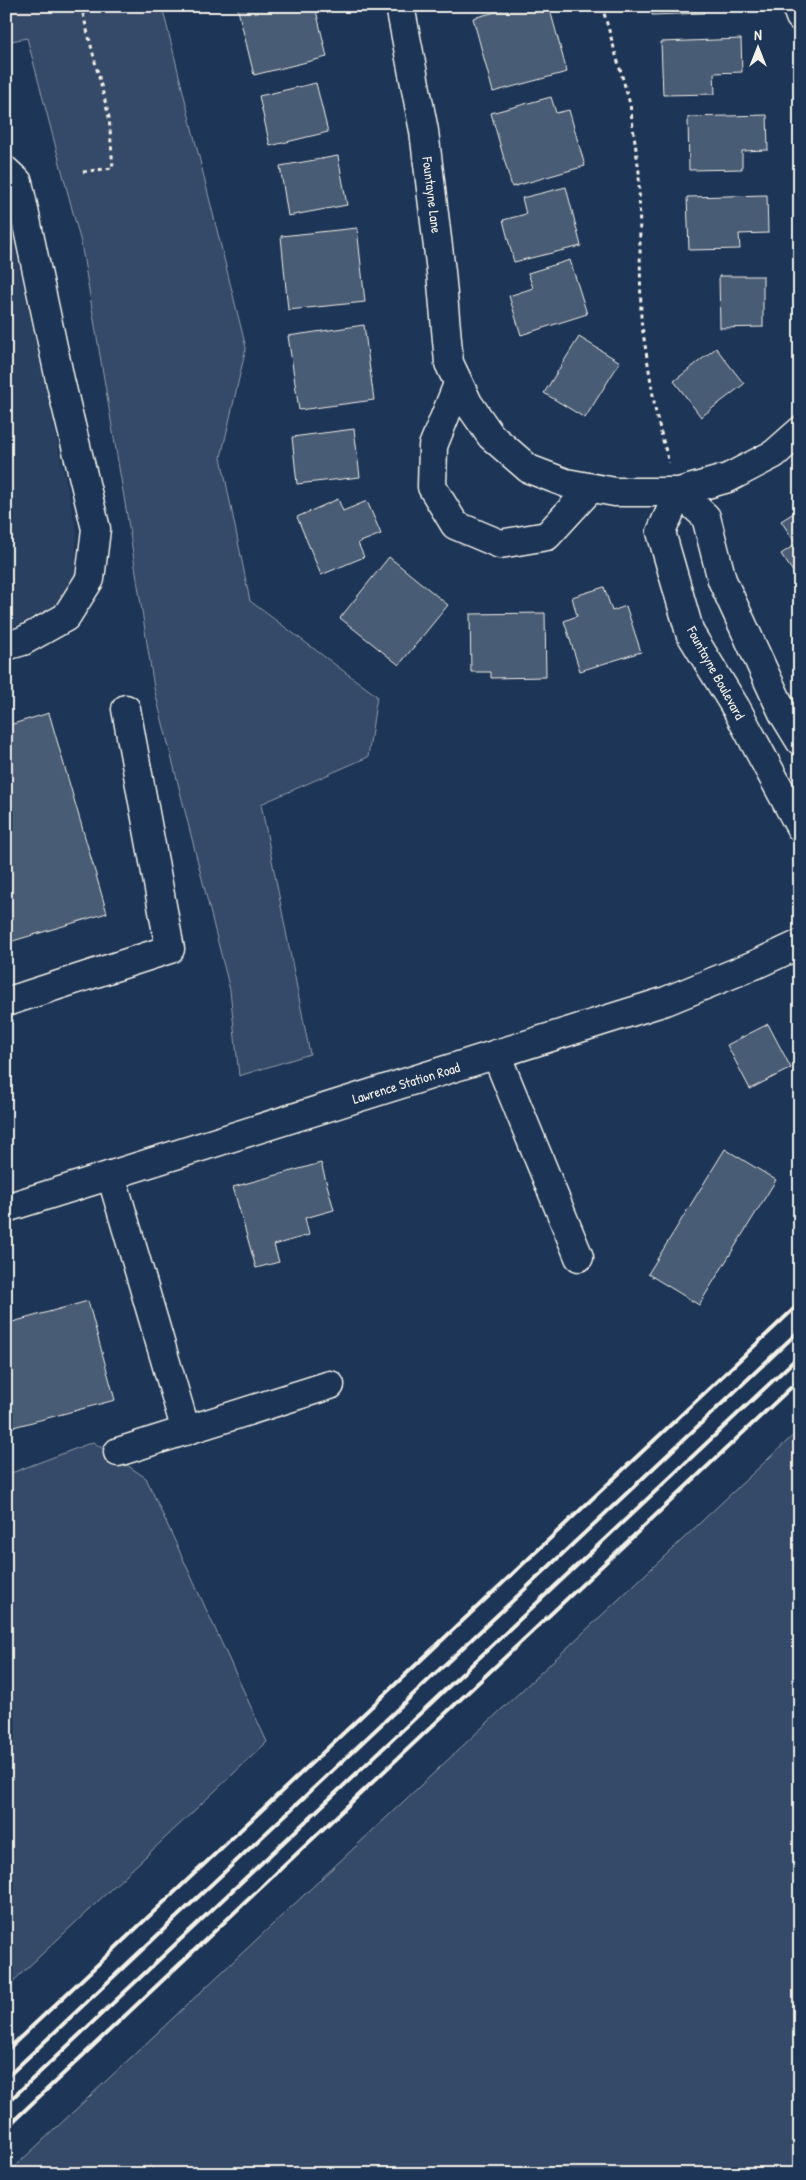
<svg xmlns="http://www.w3.org/2000/svg" width="806" height="2180" font-family="'Patrick Hand',sans-serif">
<rect width="100%" height="100%" fill="#1d3557"/>
<filter id="ink" filterUnits="userSpaceOnUse"><feTurbulence type="fractalNoise" baseFrequency=".02" numOctaves="2"/><feDisplacementMap in="SourceGraphic" scale="10" xChannelSelector="R" yChannelSelector="G"/><feConvolveMatrix kernelMatrix="1 2 1 2 8 2 1 2 1" color-interpolation-filters="sRGB"/></filter>
<g filter="url(#ink)">
<path fill="#2a4060" d="M6,208l71,324 -3,46 -18,29 -50,23z"/>
<path fill="#354a67" stroke="#949ea8" d="M6,6h156l84,342 -25,109 29,144 127,95 -9,61 -107,47 49,250 -71,22 -9,-86 -76,-302 -27,-173 -46,-272 -54,-205 -21,4z
M800,1429v745h-642l-8,-8 -9,8h-134z
M93,1442l53,36 121,264 -261,246v-513z"/>
<path fill="#485b74" stroke="#f4f1e8" d="M237,6h78l12,51 -73,18z
M518,6h31l18,66 -74,20 -20,-74z
M652,6h52v7l-52,2z
M741,39l1,33 -28,1 1,21 -52,1 -2,-53z
M316,83l12,49 -58,14 -11,-50z
M551,97l5,16 13,-3 16,56 -73,21 -21,-74z
M767,115l1,35 -26,1v18l-53,1 -1,-53z
M338,156l9,49 -59,11 -8,-50z
M566,187l15,59 -67,16 -11,-42 23,-6 -4,-16z
M767,195l1,38 -29,1 1,15 -51,1 -2,-53z
M357,228l8,74 -77,8 -7,-74z
M570,260l17,54 -66,21 -12,-39 24,-8 -5,-15z
M719,276h44v51l-43,1z
M364,325l10,75 -75,10 -11,-74z
M579,337l41,25 -35,56 -41,-25z
M716,348l28,36 -43,33 -27,-36z
M354,429l6,48 -63,7 -5,-47z
M338,499l5,12 24,-10 14,33 -23,9 6,14 -43,18 -24,-58z
M800,509v73l-19,-28 15,-10 -15,-23z
M389,557l59,48 -49,60 -59,-47z
M604,587l8,24 14,-5 15,46 -61,19 -16,-50 13,-5 -5,-19z
M545,613l1,64 -55,1v-6h-20l-1,-58z
M49,713l58,200 -101,30v-217z
M768,1024l23,44 -41,21 -23,-44z
M800,1112v10l-5,-4z
M725,1149l51,31 -77,125 -51,-31z
M321,1163l13,47 -29,8 4,17 -35,10 5,17 -23,6 -23,-81z
M88,1301l27,99 -109,29v-117l3,11z"/>
<g fill="none" stroke-linecap="round" stroke-linejoin="round">
<g stroke="#f4f1e8" stroke-width="31">
<path id="minor" d="M400,6l24,125 17,141 8,91 19,40 23,33 38,33 37,14 49,9h64l49,-14 46,-24 26,-23
M796,6l4,11
M6,171l12,11 42,198 36,149 -6,50 -24,38 -43,24 -17,5
M458,384l-25,62 -1,41 23,38 45,19 47,-8 44,-48
M800,741l-17,-28 -61,-133 -16,-63 -27,-25 -18,40 29,101 46,75 64,119
M6,1002l164,-53 -44,-240
M496,1054l83,203
M111,1175l75,256
M118,1452l212,-67"/>
</g>
<g stroke="#f4f1e8" stroke-width="31">
<path id="major" d="M6,1208l660,-207 93,-38 41,-19"/>
</g>
<path stroke="#f4f1e8" stroke-width="3" stroke-dasharray="4 4" stroke-linecap="butt" d="M81,6l28,111 4,51 -31,4
M602,6l28,98 9,68 2,148 15,94 13,49"/>
<use href="#minor" stroke="#1d3557" stroke-width="28"/>
<use href="#major" stroke="#1d3557" stroke-width="28"/>
<path stroke="#f4f1e8" stroke-width="4" d="M6,2051l794,-748
M6,2078l794,-748
M6,2104l794,-749
M6,2128l794,-749"/>
</g>
</g>
<g text-anchor="middle" stroke-width="4" stroke-linejoin="round" paint-order="stroke">
<g font-size="14" fill="#f4f1e8" stroke="#1d3557">
<text transform="translate(432 195) rotate(83)" y="5">Fountayne Lane</text>
<text transform="translate(716 673) rotate(61)" y="5">Fountayne Boulevard</text>
<text transform="translate(406 1083) rotate(-17)" y="5">Lawrence Station Road</text>
</g>
</g>
<rect width="806" height="2180" fill="none" stroke="#1d3557" stroke-width="25"/>
<rect x="12" y="12" width="781" height="2155" fill="none" stroke="#f4f1e8" stroke-width="2" filter="url(#ink)"/>
<g transform="translate(758 48)" stroke="#1d3557" stroke-width="4" paint-order="stroke">
<path d="M0-4L9 19L0 12L-9 19Z" fill="#f4f1e8"/>
<text y="-8" font-size="14" font-weight="bold" text-anchor="middle" fill="#f4f1e8">N</text>
</g>
</svg>
